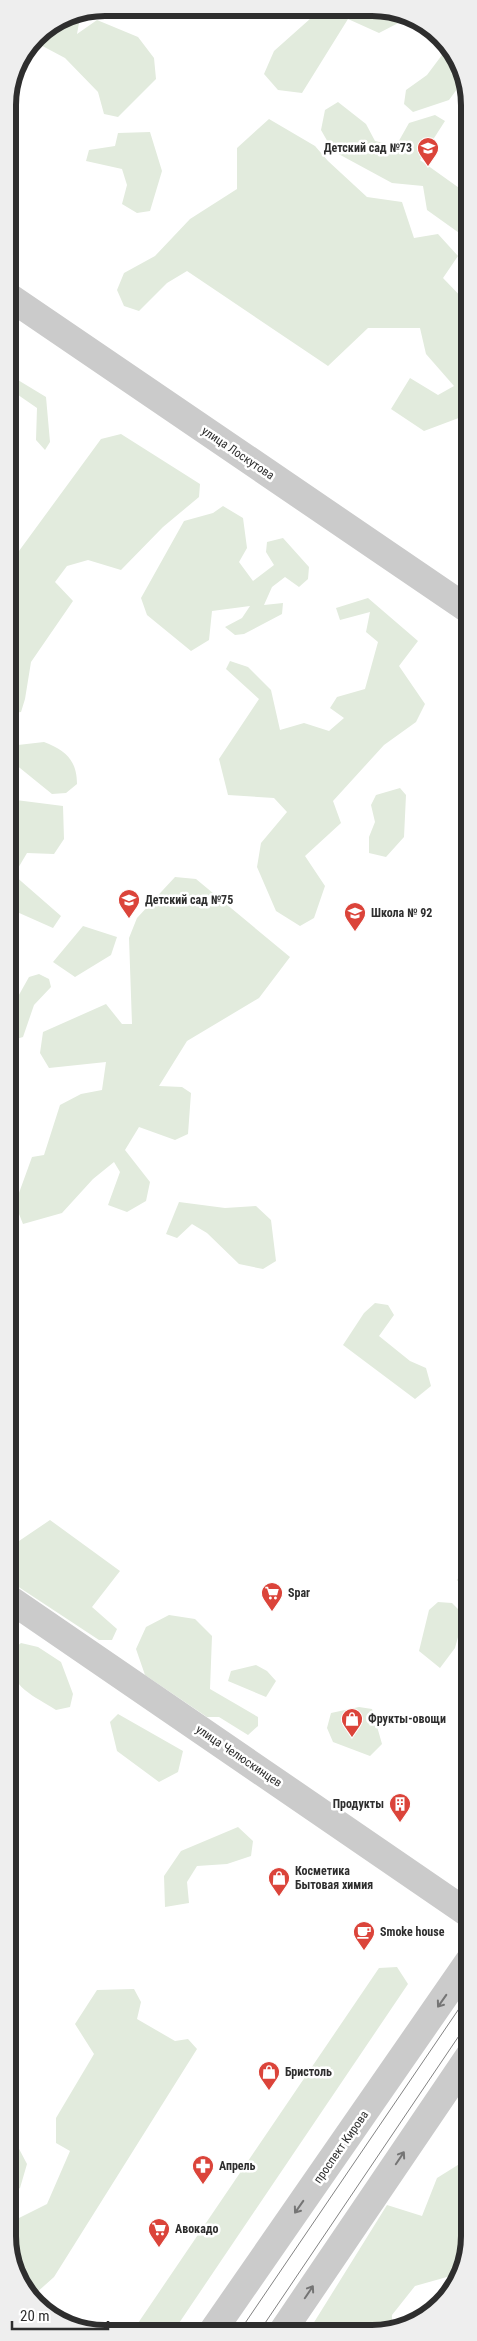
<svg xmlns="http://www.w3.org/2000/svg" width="477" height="2341" font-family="'Roboto Condensed',sans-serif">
<rect width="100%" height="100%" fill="#fff"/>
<path fill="#e2ebdd" d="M320,10l77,1 11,7 -29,15 -31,-14 -46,74 -24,-3 -14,-16 10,-23z
M81,12l-4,22 20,-14 41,17 16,21 2,21 -38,38 -14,-3 -6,-22 -33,-34 -32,-17 3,-5 32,-21z
M448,47l15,34 -14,19 -36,12 -9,-8 2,-14 21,-15z
M338,102l28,22 9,17 21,5 13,-23 26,-8 10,6 -25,39 49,35v45l-42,-30 -4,-24 -31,-3 -59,-32 -12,-21 4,-20z
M269,119l46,27 13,15 39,36 35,5 12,36 24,-4 20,22 -15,22 26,27v129l-5,-18 -40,15 -33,-22 19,-31 28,17 16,-9 -28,-32 -6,-26h-52l-40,38 -141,-95 -20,12 -28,28 -15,-5 -7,-16 7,-17 31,-17 35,-37 47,-30v-41z
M150,132l12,39 -12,40 -13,2 -15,-9 5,-19 -5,-16 -36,-8 3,-11 26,-4 3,-13z
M8,374l38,23 4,45 -5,8 -9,-10 1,-32 -29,-20z
M121,434l79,50 -1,13 -36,30 -42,43 -33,-10 -21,6 -12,16 18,19 -42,61 -6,37 -4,13 -13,2v-148l93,-127z
M223,506l20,12 4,30 -8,14 14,19 21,-16 -8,-13 1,-10 16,-4 26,29 -1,12 -9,8 -14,-10 -13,10 -8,18 19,-2 -1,11 -38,20 -9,1 -10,-8 17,-9 8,-12 -38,5 -3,29 -18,11 -44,-36 -6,-17 43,-77 29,-8z
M368,598l50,43 -19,25 26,38 -9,18 -32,23 -51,56 8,22 -36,33 20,30 -11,32 -14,8 -24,-15 -19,-44 4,-24 26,-31 -13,-14 -46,-3 -9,-36 40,-60 -33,-30 4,-8 18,6 23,23 9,40 24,-7 25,8 15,-13 -14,-10 7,-11 28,-8 13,-47 -12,-10 4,-20 -30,8 -4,-12z
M44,742c21,8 33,18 33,42l-11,9 -14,1 -37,-30 -3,-11 6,-8z
M400,788l6,7 -2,42 -18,20 -17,-4v-16l6,-15 -4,-17 5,-10z
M8,799l55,7 1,33 -10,15 -27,-1 -13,22 47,41 -8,12 -45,-20z
M175,877l21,2 94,78 -31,41 -72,43 -28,45 23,1 9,6 -3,41 -13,6 -36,-13 -14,23 25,32 -4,19 -19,11 -19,-7 12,-33 -6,-10 -21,17 -31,34 -39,11 -8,-20 17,-47 12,-2 16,-50 21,-11 21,-4 4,-28 -57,6 -9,-15 3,-21 63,-28 16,20h10l-3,-86 8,-20z
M83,926l34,11 -6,18 -36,22 -22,-15z
M39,974l10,5 2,8 -17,18 -11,32 -10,3 -2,-31 18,-32z
M8,1119l8,6v47l-8,15z
M179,1202l46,6 31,-2 15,14 5,41 -13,8 -24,-5 -32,-31 -15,-9 -15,14 -11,-4z
M375,1303l13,2 6,10 -15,21 31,25 16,7 5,18 -16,13 -72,-54 21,-32z
M50,1520l70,51 -28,36 25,22 -5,11h-13l-91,-60v-40l11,1z
M469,1561v35l-12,-16z
M438,1602l14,1 12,12 -9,33 -15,20 -21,-17 10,-41z
M169,1615l26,4 17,17 -2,53 48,28v9l-10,9 -29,-18h-12l-62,-42 -9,-26 10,-22z
M21,1643l17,4 23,15 12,32 -3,13 -14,3c-25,-16 -50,-24 -45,-59z
M256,1665l11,6 9,10 -10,16 -38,-16 3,-10z
M359,1707l13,2 10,35 -12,12 -37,-14 -6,-14 4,-15z
M118,1714l65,37 -5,21 -19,10 -42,-31 -7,-29z
M238,1827l15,14 -2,15 -24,8 -30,2 -10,16 2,21 -24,4 -1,-31 17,-25z
M397,1967l11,17 -235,348h-41l247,-364z
M134,1989l7,13 -4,17 38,22 13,-2 9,10 -143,228 -19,17 -7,-2 -20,-44 5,-27 34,-17 23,-53 -14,-8v-25l38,-64 -19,-30 22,-34z
M17,2145l10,19 -7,24 -12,8v-50z
M469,2158v84l-15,33 -39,11 -23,29v14l-8,4 -76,-1 79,-127 35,11 15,-38z"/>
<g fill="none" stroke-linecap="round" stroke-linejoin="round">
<path stroke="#cbcbcb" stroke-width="28" d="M8,296l461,314
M8,1598l461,316"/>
<path stroke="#cbcbcb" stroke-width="28" d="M212,2332l257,-371
M282,2332l187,-276"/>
<path stroke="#838383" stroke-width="1" d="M239,2332l230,-338
M259,2332l210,-311"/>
</g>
<defs><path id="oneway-shaft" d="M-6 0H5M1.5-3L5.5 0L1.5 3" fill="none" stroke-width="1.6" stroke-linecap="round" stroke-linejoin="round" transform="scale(1.25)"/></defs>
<g stroke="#757575">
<use href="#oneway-shaft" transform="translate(442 2001) rotate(125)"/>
<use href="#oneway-shaft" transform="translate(400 2158) rotate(-56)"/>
<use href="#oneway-shaft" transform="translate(299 2207) rotate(125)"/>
<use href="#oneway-shaft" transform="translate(309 2292) rotate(-56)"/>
</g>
<defs>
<g id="school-pin" transform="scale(1.125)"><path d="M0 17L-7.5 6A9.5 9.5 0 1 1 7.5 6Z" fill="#db443a" stroke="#fff"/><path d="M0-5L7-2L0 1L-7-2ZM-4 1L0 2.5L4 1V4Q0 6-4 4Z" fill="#fff"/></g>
<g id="supermarket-pin" transform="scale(1.125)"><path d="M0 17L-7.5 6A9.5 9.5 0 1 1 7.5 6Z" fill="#db443a" stroke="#fff"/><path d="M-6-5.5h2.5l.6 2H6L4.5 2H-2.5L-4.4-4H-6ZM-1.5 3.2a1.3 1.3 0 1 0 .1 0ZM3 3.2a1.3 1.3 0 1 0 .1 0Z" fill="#fff"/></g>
<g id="shop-pin" transform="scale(1.125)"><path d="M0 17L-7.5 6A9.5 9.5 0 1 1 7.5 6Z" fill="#db443a" stroke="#fff"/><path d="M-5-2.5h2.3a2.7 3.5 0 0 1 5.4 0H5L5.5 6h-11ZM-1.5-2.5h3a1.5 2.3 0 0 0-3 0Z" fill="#fff"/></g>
<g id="building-pin" transform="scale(1.125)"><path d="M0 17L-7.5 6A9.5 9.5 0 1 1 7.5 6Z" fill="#db443a" stroke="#fff"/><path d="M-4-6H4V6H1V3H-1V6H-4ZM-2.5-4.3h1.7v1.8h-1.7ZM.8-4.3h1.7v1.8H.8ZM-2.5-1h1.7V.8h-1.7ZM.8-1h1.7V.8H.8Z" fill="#fff"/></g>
<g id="cafe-pin" transform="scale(1.125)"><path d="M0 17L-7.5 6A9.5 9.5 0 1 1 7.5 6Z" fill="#db443a" stroke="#fff"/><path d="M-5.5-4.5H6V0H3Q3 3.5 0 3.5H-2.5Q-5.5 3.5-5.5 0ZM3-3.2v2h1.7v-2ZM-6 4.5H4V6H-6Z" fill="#fff"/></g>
<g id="pharmacy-pin" transform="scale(1.125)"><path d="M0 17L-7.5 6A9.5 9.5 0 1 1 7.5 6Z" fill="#db443a" stroke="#fff"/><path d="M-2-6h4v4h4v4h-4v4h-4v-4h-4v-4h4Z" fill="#fff"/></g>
</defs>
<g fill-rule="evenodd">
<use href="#school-pin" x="428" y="148"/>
<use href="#school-pin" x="129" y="900"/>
<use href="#school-pin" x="355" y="913"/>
<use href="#supermarket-pin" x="272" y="1593"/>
<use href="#shop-pin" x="352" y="1719"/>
<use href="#building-pin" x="400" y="1804"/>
<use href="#shop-pin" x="279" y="1878"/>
<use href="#cafe-pin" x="364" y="1932"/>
<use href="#shop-pin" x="269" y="2072"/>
<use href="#pharmacy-pin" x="203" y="2166"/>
<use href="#supermarket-pin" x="159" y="2229"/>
</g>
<g text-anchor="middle" stroke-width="5" stroke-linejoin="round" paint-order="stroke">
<g font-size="12" font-weight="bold" fill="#2e2e2e" stroke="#fff" text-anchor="start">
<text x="412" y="152" text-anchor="end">Детский сад №73</text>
<text x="145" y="904">Детский сад №75</text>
<text x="371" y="917">Школа № 92</text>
<text x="288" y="1597">Spar</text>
<text x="368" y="1723">Фрукты-овощи</text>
<text x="384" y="1808" text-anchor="end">Продукты</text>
<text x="295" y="1875">Косметика<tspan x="295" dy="14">Бытовая химия</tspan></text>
<text x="380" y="1936">Smoke house</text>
<text x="285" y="2076">Бристоль</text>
<text x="219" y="2170">Апрель</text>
<text x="175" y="2233">Авокадо</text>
</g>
<g font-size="12" fill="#2e2e2e" stroke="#fff">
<text transform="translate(238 453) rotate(34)" y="4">улица Лоскутова</text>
<text transform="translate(239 1756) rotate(34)" y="4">улица Челюскинцев</text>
<text transform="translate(341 2147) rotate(-55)" y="4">проспект Кирова</text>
</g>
</g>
<path d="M0 0H477V2341H0ZM105 16H372A89 89 0 0 1 461 105V2236A89 89 0 0 1 372 2325H105A89 89 0 0 1 16 2236V105A89 89 0 0 1 105 16Z" fill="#eee" fill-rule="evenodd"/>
<path fill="none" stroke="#2e2e2e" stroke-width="6" d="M105 16H372A89 89 0 0 1 461 105V2236A89 89 0 0 1 372 2325H105A89 89 0 0 1 16 2236V105A89 89 0 0 1 105 16Z"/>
<path d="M12 2321v8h96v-8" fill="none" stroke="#2e2e2e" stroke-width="2.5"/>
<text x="20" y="2321" font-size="15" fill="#2e2e2e" stroke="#ffffff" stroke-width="4" paint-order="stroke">20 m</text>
</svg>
